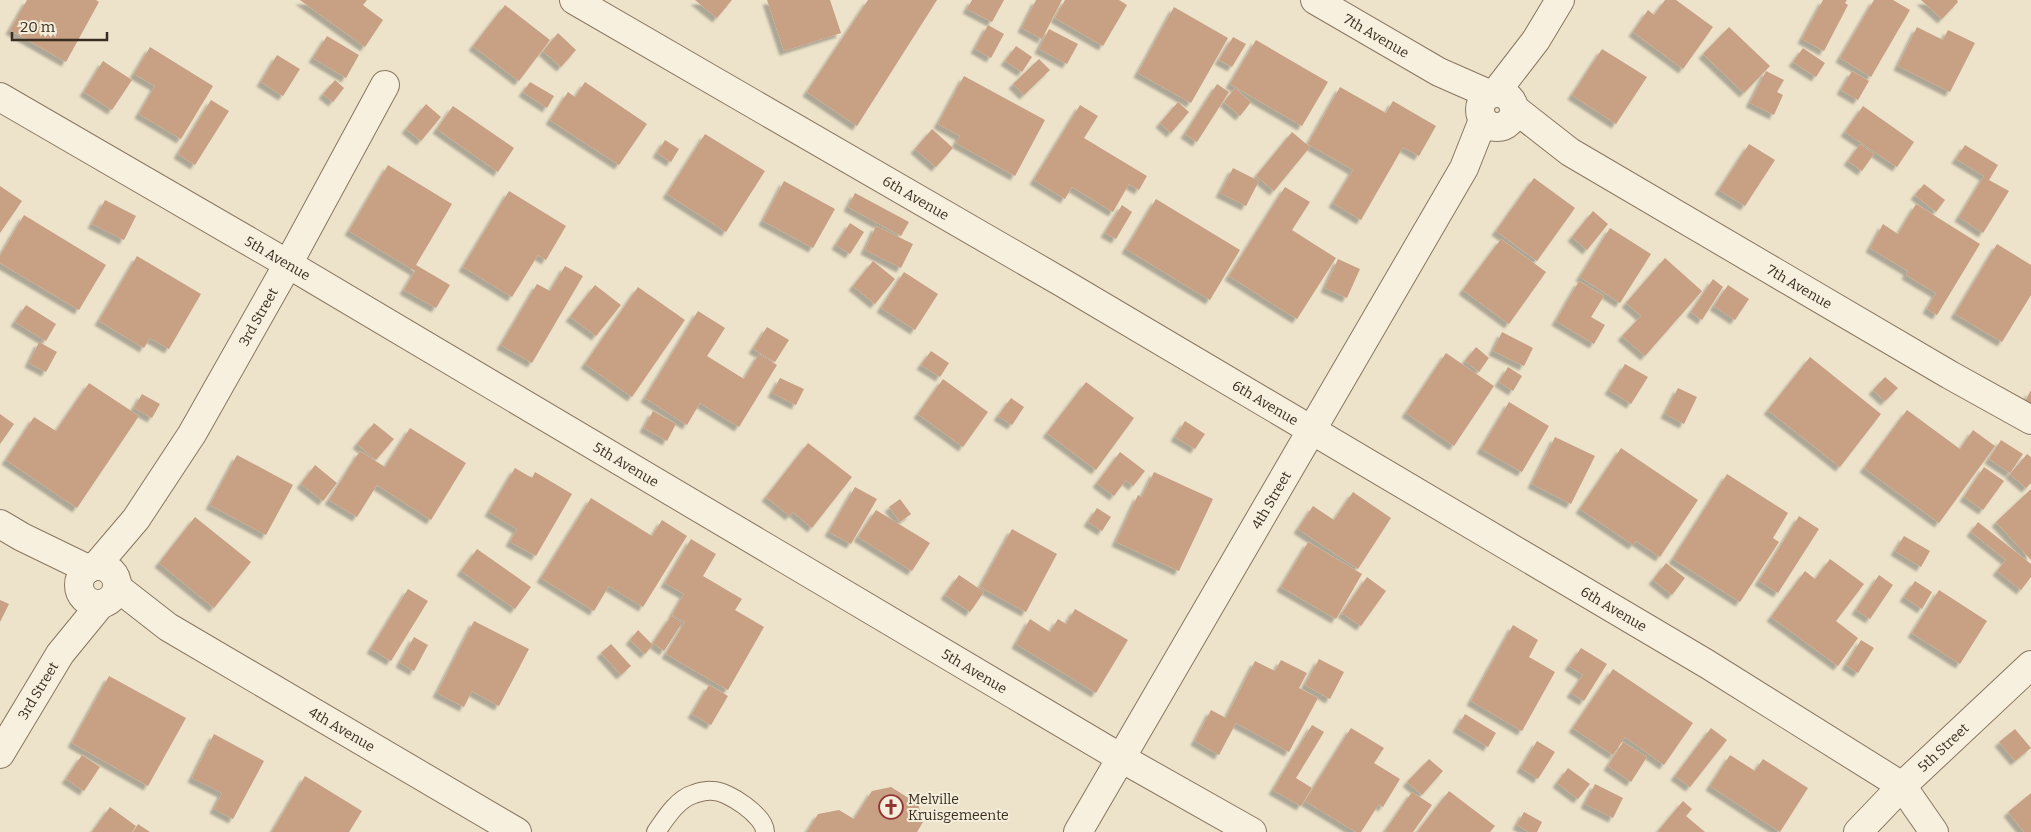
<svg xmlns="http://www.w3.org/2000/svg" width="2031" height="832" font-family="Bitter,serif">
<defs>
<filter id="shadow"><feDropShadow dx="-4.5" dy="4.5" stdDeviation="1" flood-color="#0004"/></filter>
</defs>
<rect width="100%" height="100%" fill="#ede3cb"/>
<path fill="#c8a084" filter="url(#shadow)" d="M27,0h69l3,2 -33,60 -56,-32z
M300,0h67l-4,5 20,15 -18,27z
M695,0h37l-15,18z
M767,0h63l11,33 -57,18z
M868,0h69l-80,126 -50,-34z
M972,0h32l-12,22 -25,-13z
M1036,0h26l-20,39 -20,-11z
M1065,0h54l8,5 -24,41 -48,-28z
M1665,0h11l37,27 -30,42 -50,-37 15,-22 6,5z
M1823,0h24l-2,3 3,2 -24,46 -22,-12z
M1874,0h19l17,10 -39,67 -31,-19z
M1921,0h36l1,2 -16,17z
M505,5l45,35 -31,41 -46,-35z
M1174,7l54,31 -37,65 -53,-30z
M988,25l16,9 -13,24 -16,-9z
M1729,27l41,39 -26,27 -41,-39z
M1917,27l26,13 5,-10 27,13 -25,49 -52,-26z
M1049,29l29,15 -11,20 -28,-15z
M558,33l18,17 -15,17 -18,-16z
M327,36l32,19 -13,23 -33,-20z
M1233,37l13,7 -14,23 -13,-7z
M1256,40l72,42 -26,44 -72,-42z
M1016,46l16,11 -10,15 -17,-11z
M150,47l63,39 -32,53 -42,-25 16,-28 -21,-12z
M1803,48l22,15 -9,14 -23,-15z
M1602,49l45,28 -31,47 -44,-29z
M277,55l23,14 -17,27 -22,-14z
M1039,59l11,11 -26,25 -11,-11z
M103,61l29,19 -20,30 -28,-18z
M1766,71l18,9 -7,12 6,3 -9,20 -24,-12z
M1852,71l17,10 -11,19 -17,-10z
M964,76l81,44 -30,56 -59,-33 4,-7 -22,-12z
M335,80l9,8 -11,14 -10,-8z
M530,82l24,14 -7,12 -24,-16z
M585,82l62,42 -28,41 -69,-45 18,-28 7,5z
M1217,84l12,8 -32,50 -12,-8z
M1340,87l46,26 7,-12 43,25 -17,30 -16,-9 -42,73 -28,-17 20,-33 -45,-26z
M1235,88l16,14 -11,14 -16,-14z
M211,100l18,11 -34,54 -17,-11z
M1178,102l11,10 -18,21 -11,-10z
M426,104l15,13 -20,24 -15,-12z
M1080,105l18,11 -14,22 63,38 -8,14 -10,-6 -16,28 -41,-25 -7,12 -31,-19z
M453,106l61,42 -16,24 -61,-43z
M1863,106l51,36 -17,25 -52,-35z
M932,129l21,19 -17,19 -21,-18z
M1292,132l18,15 -36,44 -18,-15z
M705,134l60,37 -39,61 -59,-38z
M665,140l14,9 -8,13 -14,-9z
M1749,144l26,16 -30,46 -26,-16z
M1860,144l14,10 -12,17 -14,-10z
M1965,145l33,20 -9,15 20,11 -26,42 -24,-16 25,-41 -28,-17z
M388,165l64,39 -36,61 34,20 -14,23 -32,-18 11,-19 -66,-40z
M1233,168l26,13 -13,25 -26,-13z
M1534,178l41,30 -38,53 -41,-30z
M784,181l51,28 -22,39 -50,-27z
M1924,184l21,16 -9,12 -21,-17z
M0,186l22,15 -22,32z
M1285,187l25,15 -18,28 44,28 -39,61 -68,-43z
M509,191l57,35 -20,34 -8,-5 -26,42 -49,-30z
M855,193l54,29 -8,14 -53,-29z
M1156,199l84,51 -30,50 -84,-51z
M105,200l31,16 -12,24 -32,-16z
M1916,204l64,40 -43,71 -10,-6 9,-16 -30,-18 2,-4 -38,-23 13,-24 15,10z
M1122,205l10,7 -16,27 -11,-6z
M1593,211l15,13 -21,26 -15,-13z
M24,215l82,50 -27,45 -79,-47v-7z
M850,223l14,9 -14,22 -14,-9z
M876,226l37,18 -12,24 -36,-18z
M1610,228l41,26 -31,49 -40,-26z
M1501,239l45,33 -37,52 -46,-34z
M1997,244l34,21v30l-29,47 -47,-28z
M137,256l64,38 -32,55 -19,-11 -6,10 -45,-27z
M1665,258l37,33 -57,65 -23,-20 19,-20 -15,-13z
M1338,259l22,10 -13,29 -22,-10z
M873,261l22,18 -20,25 -22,-18z
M565,266l18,10 -51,87 -31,-18 36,-61 13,7z
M904,272l34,22 -23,36 -34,-22z
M1713,279l10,8 -21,33 -11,-8z
M1579,281l25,15 -13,21 14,8 -11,19 -38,-23z
M595,285l26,20 -25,31 -26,-19z
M1728,285l21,14 -14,21 -21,-14z
M638,287l47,33 -53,77 -47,-33z
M26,305l30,19 -10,17 -31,-19z
M698,311l27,17 -18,28 37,23 15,-25 18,11 -38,62 -39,-24 -13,22 -42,-27z
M767,327l22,13 -14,22 -22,-13z
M1502,332l31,16 -9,18 -31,-15z
M39,342l18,10 -11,20 -17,-9z
M1476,347l13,11 -10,14 -14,-11z
M931,351l18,12 -9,14 -19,-12z
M1446,353l48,33 -40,60 -48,-33z
M1810,357l71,57 -41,53 -72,-57z
M1625,364l23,13 -17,27 -22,-14z
M1508,367l14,9 -9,15 -14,-9z
M1885,377l13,11 -13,13 -12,-11z
M780,378l24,11 -8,16 -24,-12z
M943,379l45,33 -25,35 -45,-33z
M1086,382l48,36 -38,52 -49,-37z
M89,383l50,33 -62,92 -71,-48 28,-43 22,14z
M1678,388l19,9 -13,27 -19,-10z
M2031,390v18l-7,-5z
M142,394l18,10 -8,14 -18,-10z
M1011,398l13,9 -12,18 -14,-9z
M1509,402l40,24 -27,46 -41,-23z
M1907,410l53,39 13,-19 22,16 -56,77 -75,-55z
M653,411l23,13 -9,17 -23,-13z
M0,414l14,10 -14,20z
M1185,421l20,13 -10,15 -20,-12z
M374,423l20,16 -18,21 -19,-16z
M410,428l56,35 -35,57 -54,-35 -20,32 -28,-17 31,-49 25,16z
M1555,437l40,19 -24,48 -39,-20z
M2001,440l22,14 -13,19 -21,-14z
M808,443l44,34 -40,51 -19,-16 -3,4 -24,-19z
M1621,448l77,52 -38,57 -24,-16 -3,4 -53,-36z
M1120,452l25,19 -12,15 -7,-6 -12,16 -17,-13z
M2027,454l4,3v26l-5,5 -16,-14z
M237,455l56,30 -27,50 -56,-30z
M315,465l22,18 -14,18 -22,-17z
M1984,467l20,14 -21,29 -19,-13z
M515,468l17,10 3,-6 37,22 -36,62 -26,-14 7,-13 -28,-17z
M1154,472l59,27 -34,72 -63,-29 22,-47 4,2z
M1727,474l61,39 -15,25 6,4 -39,60 -67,-43z
M855,487l22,12 -26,45 -22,-12z
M2031,489v71l-35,-38z
M1353,492l38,26 -33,51 -60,-40 15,-23 21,14z
M591,498l61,38 10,-16 25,16 -44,71 -34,-21 -15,25 -53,-33z
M900,499l11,15 -11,8 -11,-15z
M1097,508l14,9 -9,14 -14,-9z
M876,510l54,33 -18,28 -54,-34z
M1799,516l20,13 -41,64 -19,-12z
M195,517l56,45 -37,46 -55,-45z
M1978,522l53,42v13l-10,13 -24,-19 9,-11 -35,-28z
M1012,529l45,25 -31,58 -46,-25z
M1904,536l26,15 -9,16 -26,-16z
M691,539l25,15 -13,22 39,23 -7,11 29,17 -36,63 -62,-36 19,-32 -13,-7 12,-21 -19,-11z
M1308,542l54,32 -26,45 -55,-32z
M477,549l54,38 -16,22 -54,-38z
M1830,559l34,25 -28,37 22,17 -20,28 -67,-49 34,-46 10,8z
M1666,563l19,15 -13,17 -19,-15z
M959,575l25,17 -14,20 -25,-17z
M1879,575l14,10 -23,34 -14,-9z
M1367,577l19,14 -25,35 -19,-13z
M1915,581l17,11 -10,17 -18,-12z
M408,589l20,12 -37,60 -20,-12z
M1939,590l48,31 -27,43 -48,-31z
M0,600l9,4 -9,18z
M1075,609l53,31 -32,53 -80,-49 14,-25 20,13 8,-13 8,5z
M671,616l11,7 -18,28 -11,-8z
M474,621l55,28 -30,57 -27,-15 -8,16 -27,-14z
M1513,625l25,15 -9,17 26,15 -33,59 -51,-30z
M638,630l15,15 -8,9 -15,-14z
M414,637l14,8 -14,26 -14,-8z
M1861,640l13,8 -16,25 -12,-8z
M611,644l20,22 -10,9 -20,-22z
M1581,648l26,16 -23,37 -13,-8 12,-18 -14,-9z
M1319,659l25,13 -14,27 -25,-14z
M1281,660l26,13 -8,15 19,10 -29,54 -53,-29 -17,32 -24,-14 16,-31 15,8 29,-57 20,10z
M1613,669l80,54 -29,42 -39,-28 -12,18 -40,-27z
M109,676l77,42 -38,68 -76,-43z
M709,685l19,11 -17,29 -19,-11z
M1465,714l31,19 -8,14 -31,-19z
M1312,725l12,7 -28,46 16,10 -11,18 -28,-16z
M1351,728l33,20 -10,15 26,16 -17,28 -4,-3 -18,28h-5l-51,-31z
M1711,728l16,12 -37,47 -15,-11z
M2015,729l16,19 -16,13 -16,-19z
M214,734l50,27 -31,58 -19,-10 8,-16 -30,-15z
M1537,741l18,11 -17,27 -17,-11z
M1623,742l24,15 -16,25 -23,-16z
M82,755l18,12 -16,24 -18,-12z
M1730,755l25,16 8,-12 45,29 -28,44 -70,-46z
M1429,759l14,12 -21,24 -15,-13z
M1568,768l22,16 -12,15 -21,-16z
M305,776l57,35 -13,21h-77z
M1595,784l28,14 -10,20 -28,-14z
M891,787l27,17 5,18 -6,10h-110l11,-18 21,-4 15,9 18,-28z
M1449,791l46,35 -5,6h-73z
M1412,792l20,13 -19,27h-26l-2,-1z
M2031,793v39h-7l-16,-20z
M1683,801l9,8 -6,7 19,16h-46l-1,-1z
M110,807l26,19 -4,6h-40z
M1524,812l18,10 -5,10h-8l-12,-7z
M138,824l12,8h-17z"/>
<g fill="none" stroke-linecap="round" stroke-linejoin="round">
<g stroke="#897660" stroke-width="20">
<path id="service" d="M656,832c9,-13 21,-33 38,-38 5,-2 14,-4 19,-3 15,0 52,25 52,41"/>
</g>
<g stroke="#897660" stroke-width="30">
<g id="minor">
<path id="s1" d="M574,0l489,283 644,381 195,122 32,46"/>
<path d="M1496,92l40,-52 24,-40"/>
<path id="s2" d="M0,97l288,167 833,494 131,74"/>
<path d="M0,524l22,13 66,32"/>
<circle cx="98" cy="585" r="19"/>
<path id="s3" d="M96,566l40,-47 56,-85 96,-170 97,-179"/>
<path id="s4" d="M118,588l50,39 349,205"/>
<path id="s5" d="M0,754l60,-100 40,-49"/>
<path id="s6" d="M1078,832l386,-664 19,-48"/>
<path id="s7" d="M1858,832l44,-46 129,-121"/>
</g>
</g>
<g stroke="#897660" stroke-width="30">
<g id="tertiary">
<path id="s8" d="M1315,0l124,72 50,22"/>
<circle cx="1497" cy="110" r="17"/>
<path id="s9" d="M1515,109l55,43 380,223 81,45"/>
</g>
</g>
<use href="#service" stroke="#f7f0de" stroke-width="18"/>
<use href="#minor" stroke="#f7f0de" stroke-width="28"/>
<use href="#tertiary" stroke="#f7f0de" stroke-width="28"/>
</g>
<defs>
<g id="church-ring" transform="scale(1.25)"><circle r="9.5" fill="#f4edda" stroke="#943334" stroke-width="1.5"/><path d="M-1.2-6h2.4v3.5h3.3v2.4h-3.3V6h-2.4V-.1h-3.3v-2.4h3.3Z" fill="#943334"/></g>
</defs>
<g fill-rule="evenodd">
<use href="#church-ring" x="891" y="807"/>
</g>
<g text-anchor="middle" stroke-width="4" stroke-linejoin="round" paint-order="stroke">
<g font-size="14" fill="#3a2e22" stroke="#f4edda">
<text dy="5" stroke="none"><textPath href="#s8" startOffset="71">7th Avenue</textPath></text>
<text dy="5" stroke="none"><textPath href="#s1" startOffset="395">6th Avenue</textPath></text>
<text dy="5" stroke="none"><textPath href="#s2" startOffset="321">5th Avenue</textPath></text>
<text dy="5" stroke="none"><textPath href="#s9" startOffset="336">7th Avenue</textPath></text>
<text dy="5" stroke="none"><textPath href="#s3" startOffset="298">3rd Street</textPath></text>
<text dy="5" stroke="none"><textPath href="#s1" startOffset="800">6th Avenue</textPath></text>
<text dy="5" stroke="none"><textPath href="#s2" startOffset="726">5th Avenue</textPath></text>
<text dy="5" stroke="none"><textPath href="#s6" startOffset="384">4th Street</textPath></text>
<text dy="5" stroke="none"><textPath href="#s1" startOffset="1205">6th Avenue</textPath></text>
<text dy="5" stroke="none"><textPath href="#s2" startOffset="1131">5th Avenue</textPath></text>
<text dy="5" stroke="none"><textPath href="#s5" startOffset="74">3rd Street</textPath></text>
<text dy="5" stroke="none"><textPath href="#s4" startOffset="265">4th Avenue</textPath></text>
<text dy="5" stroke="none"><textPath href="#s7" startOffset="120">5th Street</textPath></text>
</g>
<g font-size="14" fill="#3a2e22" stroke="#f4edda" text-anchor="start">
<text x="908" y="804">Melville<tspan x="908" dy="16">Kruisgemeente</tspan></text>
</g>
</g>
<path d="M12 32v8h95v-8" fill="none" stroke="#3a2e22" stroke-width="2.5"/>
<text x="20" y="32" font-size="15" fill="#3a2e22" stroke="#f4edda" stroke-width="4" paint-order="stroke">20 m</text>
</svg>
